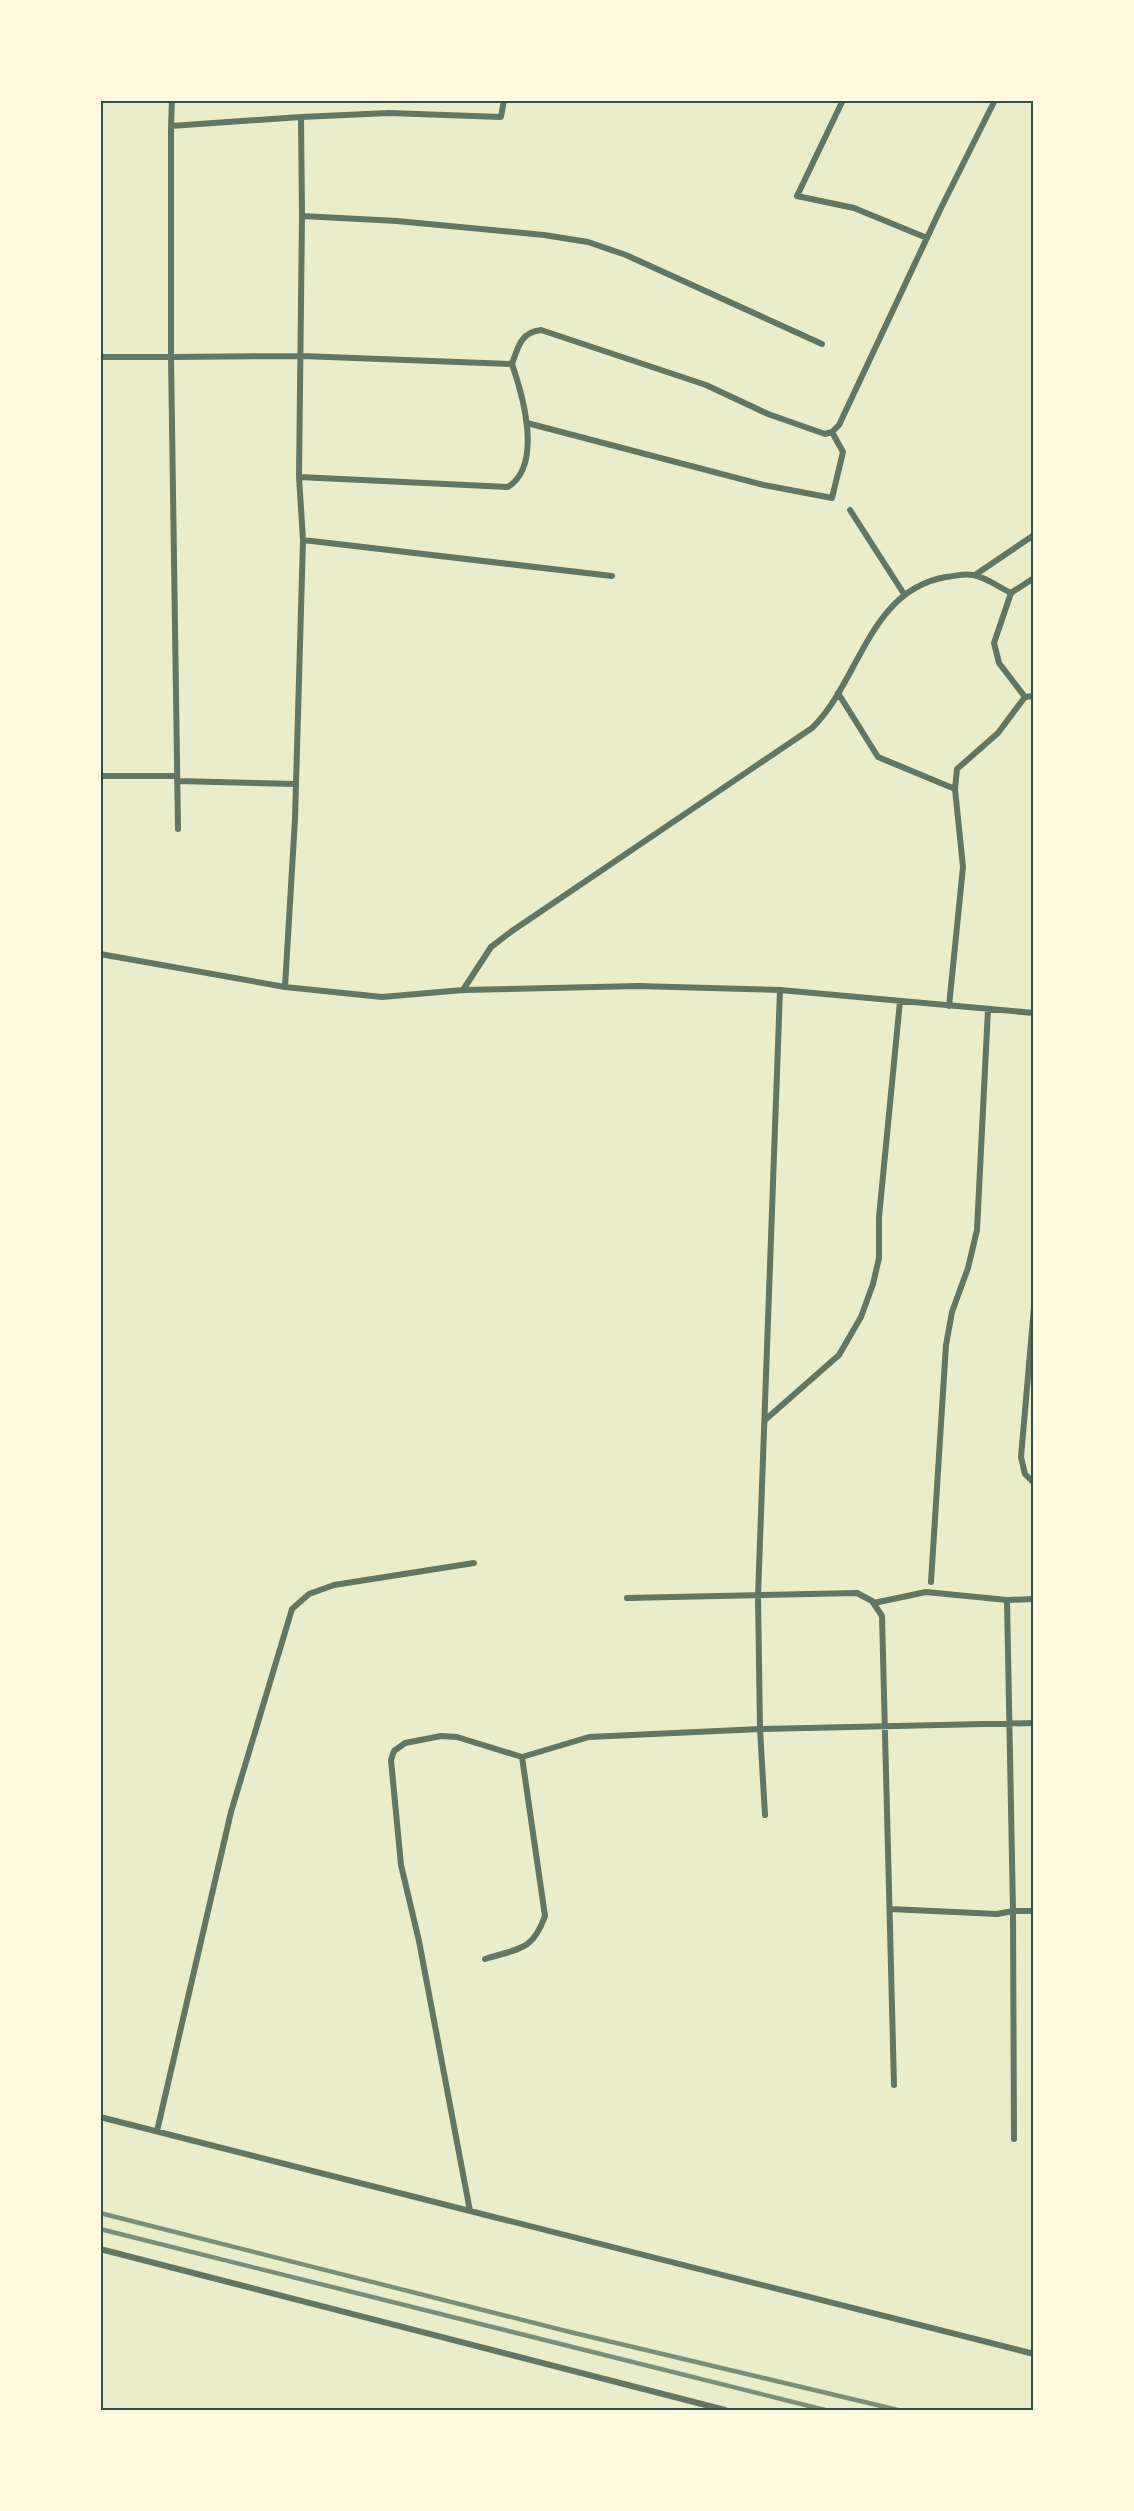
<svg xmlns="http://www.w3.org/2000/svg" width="1134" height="2511" font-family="Quicksand,sans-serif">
<rect width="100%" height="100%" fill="#e9edc9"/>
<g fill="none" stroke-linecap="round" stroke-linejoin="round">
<path stroke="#617663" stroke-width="6" d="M172,100l-1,26 130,-9 1,99 95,5 147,14 44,7 38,13 196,89
M843,100l-46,96 57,12 73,30
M301,117l88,-4 112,4 3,-17
M100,357h71v-231
M527,423l237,62 68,13 11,-46 -11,-20
M299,477l209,10c35,-22 15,-91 4,-123
M850,510l54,84
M303,540l309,36
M975,575l59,-40
M1011,593l-17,50 5,20 26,34 9,-1
M838,693l40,64 77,32
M100,776h77
M177,781l119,3
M178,829l-7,-472 131,-1 210,8c6,-17 9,-32 29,-34l165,55 62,29 57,20 7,-2 7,-7 102,-217 54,-108
M100,954l185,33 97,10 81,-7 175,-4 142,4 254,23
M285,987l10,-168 8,-279 -4,-63 3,-261
M463,990l28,-43 21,-16 300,-203c48,-47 57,-138 134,-151 9,-1 19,-4 27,-2 13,2 27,13 38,18l23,-15
M949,1006l14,-139 -8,-78 2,-20 41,-36 27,-36
M1034,1307l-13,150 4,17 9,9
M765,1420l74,-65 22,-38 12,-33 6,-26v-41l21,-216
M931,1582l15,-237 6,-33 16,-44 9,-38 11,-221
M627,1598l230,-5 15,8 10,15 12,469
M874,1603l52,-11 81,8 27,-1
M765,1815l-5,-86 -2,-133 22,-606
M890,1909l107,5 16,-3 -6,-311
M485,1959c34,-11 47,-7 60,-43l-23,-159
M100,2117l934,237
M157,2131l74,-319 61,-203 17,-15 25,-9 140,-22
M1014,2139l-1,-228h21
M470,2211l-51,-270 -18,-76 -10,-105 3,-9 11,-8 36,-7 16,1 65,20 67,-20 171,-8 274,-6
M100,2249l625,161"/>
<path stroke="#7c8e77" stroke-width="4.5" d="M100,2213l470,119 328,78
M100,2229l725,181"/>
</g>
<rect width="1134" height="2511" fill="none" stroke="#fefae0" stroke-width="204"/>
<rect x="102" y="102" width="930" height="2307" fill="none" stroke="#344e41" stroke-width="2"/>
</svg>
